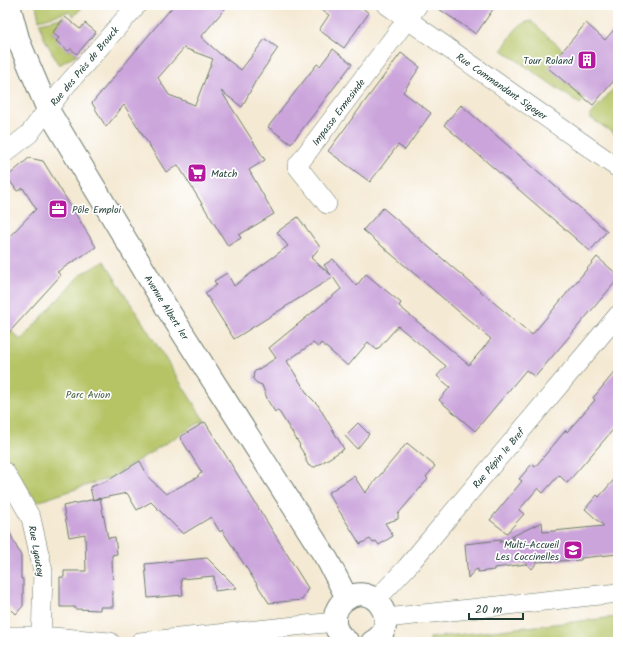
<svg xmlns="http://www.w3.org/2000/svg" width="623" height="647" font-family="Kalam,sans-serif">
<rect width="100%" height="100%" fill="#fff"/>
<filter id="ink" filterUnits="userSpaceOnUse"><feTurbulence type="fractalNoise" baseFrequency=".025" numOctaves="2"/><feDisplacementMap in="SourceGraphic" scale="8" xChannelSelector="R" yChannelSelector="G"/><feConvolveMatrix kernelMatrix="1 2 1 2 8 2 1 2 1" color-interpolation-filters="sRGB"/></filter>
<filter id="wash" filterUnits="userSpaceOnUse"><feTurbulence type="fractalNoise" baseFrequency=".012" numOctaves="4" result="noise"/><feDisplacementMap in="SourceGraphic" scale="16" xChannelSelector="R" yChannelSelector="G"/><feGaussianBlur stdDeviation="0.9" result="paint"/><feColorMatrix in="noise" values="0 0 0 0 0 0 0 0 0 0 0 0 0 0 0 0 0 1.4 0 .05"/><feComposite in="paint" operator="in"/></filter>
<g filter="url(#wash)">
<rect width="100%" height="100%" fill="#f4e9d3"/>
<path fill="#b6c466" stroke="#6a804d" d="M36,5h44l2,3 -8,8 -6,-4 -29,8z
M65,17l-13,16 7,5 -2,3 11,10 3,-2 6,5 -16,10h-3l-15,-28 -3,-13z
M531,21l32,29 -14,18 36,31 -5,5 -78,-54c8,-12 14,-27 29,-29z
M618,83v53l-29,-19z
M104,261l100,159 -95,58 -72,24 -32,-47v-118l6,-6 10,9 59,-65z
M616,617l2,5v20h-186l-3,-4z"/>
<g id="blocks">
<path fill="#cba4db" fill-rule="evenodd" d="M174,5h54l-27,32 19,17 21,16 24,-31 13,9 -22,32 -14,27 -21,-16 44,69 -16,10 25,44 -35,21 2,3 -13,8 -50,-81 -12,7 -42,-67 -18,22 -14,-24zM184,48l29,11 -18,46 -26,-10 -11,-17z
M314,5h44l11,8 -25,35 -25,-18 10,-15z
M433,5h63l-20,29z
M65,17l15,12 5,-6 11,9 -19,22 -6,-5 -3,2 -12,-10 3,-3 -7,-5z
M586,23l19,17 13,-15v51l-25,29 -45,-37z
M333,49l19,15 -61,80 -23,-17 49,-63 3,2z
M401,53l19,14 -17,25 28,21 -26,37 -7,-5 -28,37 -42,-31z
M461,105l146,126 -17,20 -146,-126z
M29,158l14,3 53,86 -39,25 4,3 -56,62v-96l31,-32 -13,-21 -6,3 -10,-14z
M383,208l149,127 65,-78 21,18v4l-83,98 -9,-7 -51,61 -36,-31 11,-13 -13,-11 9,-10 -48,-40 -21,24 -9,-8 -20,24 -27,-23 -3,4 -5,-4 -26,18 21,34 10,10 26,44 -29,18 -6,-1 -3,-5v-4l-7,-11 1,-1 -22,-35 -3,2 -7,-11 -6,-16 -5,-2 -4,-4 1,-7 22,-14 -7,-10 72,-59 -8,-12 -99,62 -29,-46 12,-8 -3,-4 13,-8 7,13 54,-40 -11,-14 21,-15 22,30 -9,11 20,17 -7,-10 9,-6 23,27 10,-12 35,29 -2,3 70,59 22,-26 -128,-109z
M618,368v56l-51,59 -8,-8 -16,18 -5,-5 -19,22 5,4 -17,19 -17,-13 32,-39 -3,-2 13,-15 3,3 31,-37 1,2 28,-32 -2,-2z
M205,422l103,166 -6,12 -33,3 -47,-73 -2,2 -9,-15 -28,17 -32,-32 -14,8 -10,-17 -34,7 -3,-13 17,-6 33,-20 9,17 17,16 32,-17v-2l4,-2 -22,-36z
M358,423l11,11 -12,15 -12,-13z
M407,443l28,23 -9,11 2,2 -30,35v5l-13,4 8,13 -14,9 -3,-4 -3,2 -3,-4 -10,5 -32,-51 26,-17 11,17z
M618,475v79l-37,4v2l-44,2 -5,7 -6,-5 -32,4v2l-16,2v-3l-3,1 -7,8 -3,-34 36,-4 -2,3 5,-3 10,-1 -3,-2 31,-15 1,10 61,-6 -19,-17 12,-14 2,2z
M100,498l8,40 7,-1 2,17 -5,1 1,52h-13v3l-25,-1v-2h-15v-30h4v-6h22l-1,-37 -16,3 -6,-31z
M5,523l16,33v23h2v27l-7,8 -7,-7h-4z
M207,558l30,30 -22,3 -1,-15 -33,3 2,16 -35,3 -3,-34z"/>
</g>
</g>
<g filter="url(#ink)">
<use href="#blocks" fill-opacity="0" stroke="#6a796c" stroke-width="1"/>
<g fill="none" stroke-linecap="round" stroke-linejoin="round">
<g stroke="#6a796c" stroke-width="20">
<path id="minor" d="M387,5l231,163
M5,153l24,-19 35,-46 73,-83
M327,204l-30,-38 121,-161
M5,472l26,46 12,53 -2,71
M376,600l31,-33 211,-252
M386,618l232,-25
M5,636h36l69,6
M140,642l195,-20"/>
</g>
<g stroke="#6a796c" stroke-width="24">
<path id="major" d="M9,5l10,37 29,68 120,200 160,251 19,37
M348,642c-8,-5 -14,-14 -13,-23 0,-8 4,-15 10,-19 28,-22 59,25 27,42"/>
</g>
<use href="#minor" stroke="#fff" stroke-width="19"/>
<use href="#major" stroke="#fff" stroke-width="22"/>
</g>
</g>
<defs>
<g id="building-square" transform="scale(1)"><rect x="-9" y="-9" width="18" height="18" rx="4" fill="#b5179e" stroke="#fff"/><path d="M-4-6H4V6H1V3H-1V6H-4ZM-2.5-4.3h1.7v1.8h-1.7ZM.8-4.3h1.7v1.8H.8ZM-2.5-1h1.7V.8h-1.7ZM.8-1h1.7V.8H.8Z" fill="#fff"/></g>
<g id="supermarket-square" transform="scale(1)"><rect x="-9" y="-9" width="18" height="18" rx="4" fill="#b5179e" stroke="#fff"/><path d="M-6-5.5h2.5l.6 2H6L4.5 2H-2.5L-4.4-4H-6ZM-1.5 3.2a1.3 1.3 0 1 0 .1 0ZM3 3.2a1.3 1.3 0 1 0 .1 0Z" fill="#fff"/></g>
<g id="office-square" transform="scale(1)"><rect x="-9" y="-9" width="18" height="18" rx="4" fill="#b5179e" stroke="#fff"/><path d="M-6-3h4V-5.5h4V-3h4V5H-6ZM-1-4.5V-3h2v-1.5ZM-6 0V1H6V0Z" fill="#fff"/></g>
<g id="school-square" transform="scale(1)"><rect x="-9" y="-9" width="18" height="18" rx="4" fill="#b5179e" stroke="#fff"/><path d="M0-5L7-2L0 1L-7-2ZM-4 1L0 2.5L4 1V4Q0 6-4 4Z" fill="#fff"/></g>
</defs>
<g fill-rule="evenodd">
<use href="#building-square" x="587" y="60"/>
<use href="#supermarket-square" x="197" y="173"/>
<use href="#office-square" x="58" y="209"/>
<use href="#school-square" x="573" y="550"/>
</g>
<g text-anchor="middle" stroke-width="3.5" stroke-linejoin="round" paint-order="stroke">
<g font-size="10" fill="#1f3d34" stroke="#fff" text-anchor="end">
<text x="573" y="64">Tour Roland</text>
<text x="211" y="177" text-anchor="start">Match</text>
<text x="72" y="213" text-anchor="start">Pôle Emploi</text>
<text x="559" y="548">Multi-Accueil<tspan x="559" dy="12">Les Coccinelles</tspan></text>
</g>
<g font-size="10" fill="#1f3d34" stroke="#fff">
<text transform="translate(84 66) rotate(-50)" y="4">Rue des Près de Brouck</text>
<text transform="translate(502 86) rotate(35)" y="4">Rue Commandant Sigoyer</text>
<text transform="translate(338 112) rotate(-53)" y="4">Impasse Ermesinde</text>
<text transform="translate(167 307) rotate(58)" y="4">Avenue Albert 1er</text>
<text transform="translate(498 458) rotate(-50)" y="4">Rue Pépin le Bref</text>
<text transform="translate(37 551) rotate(80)" y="4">Rue Lyautey</text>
</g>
<g font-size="10" fill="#455f40" stroke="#fff">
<text x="88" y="398">Parc Avion</text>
</g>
</g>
<rect width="623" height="647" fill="none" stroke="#fff" stroke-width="20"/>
<path d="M469 613v6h54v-6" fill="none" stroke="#1f3d34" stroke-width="2"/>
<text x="475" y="613" font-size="12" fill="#1f3d34" stroke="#ffffff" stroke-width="3" paint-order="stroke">20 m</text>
</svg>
